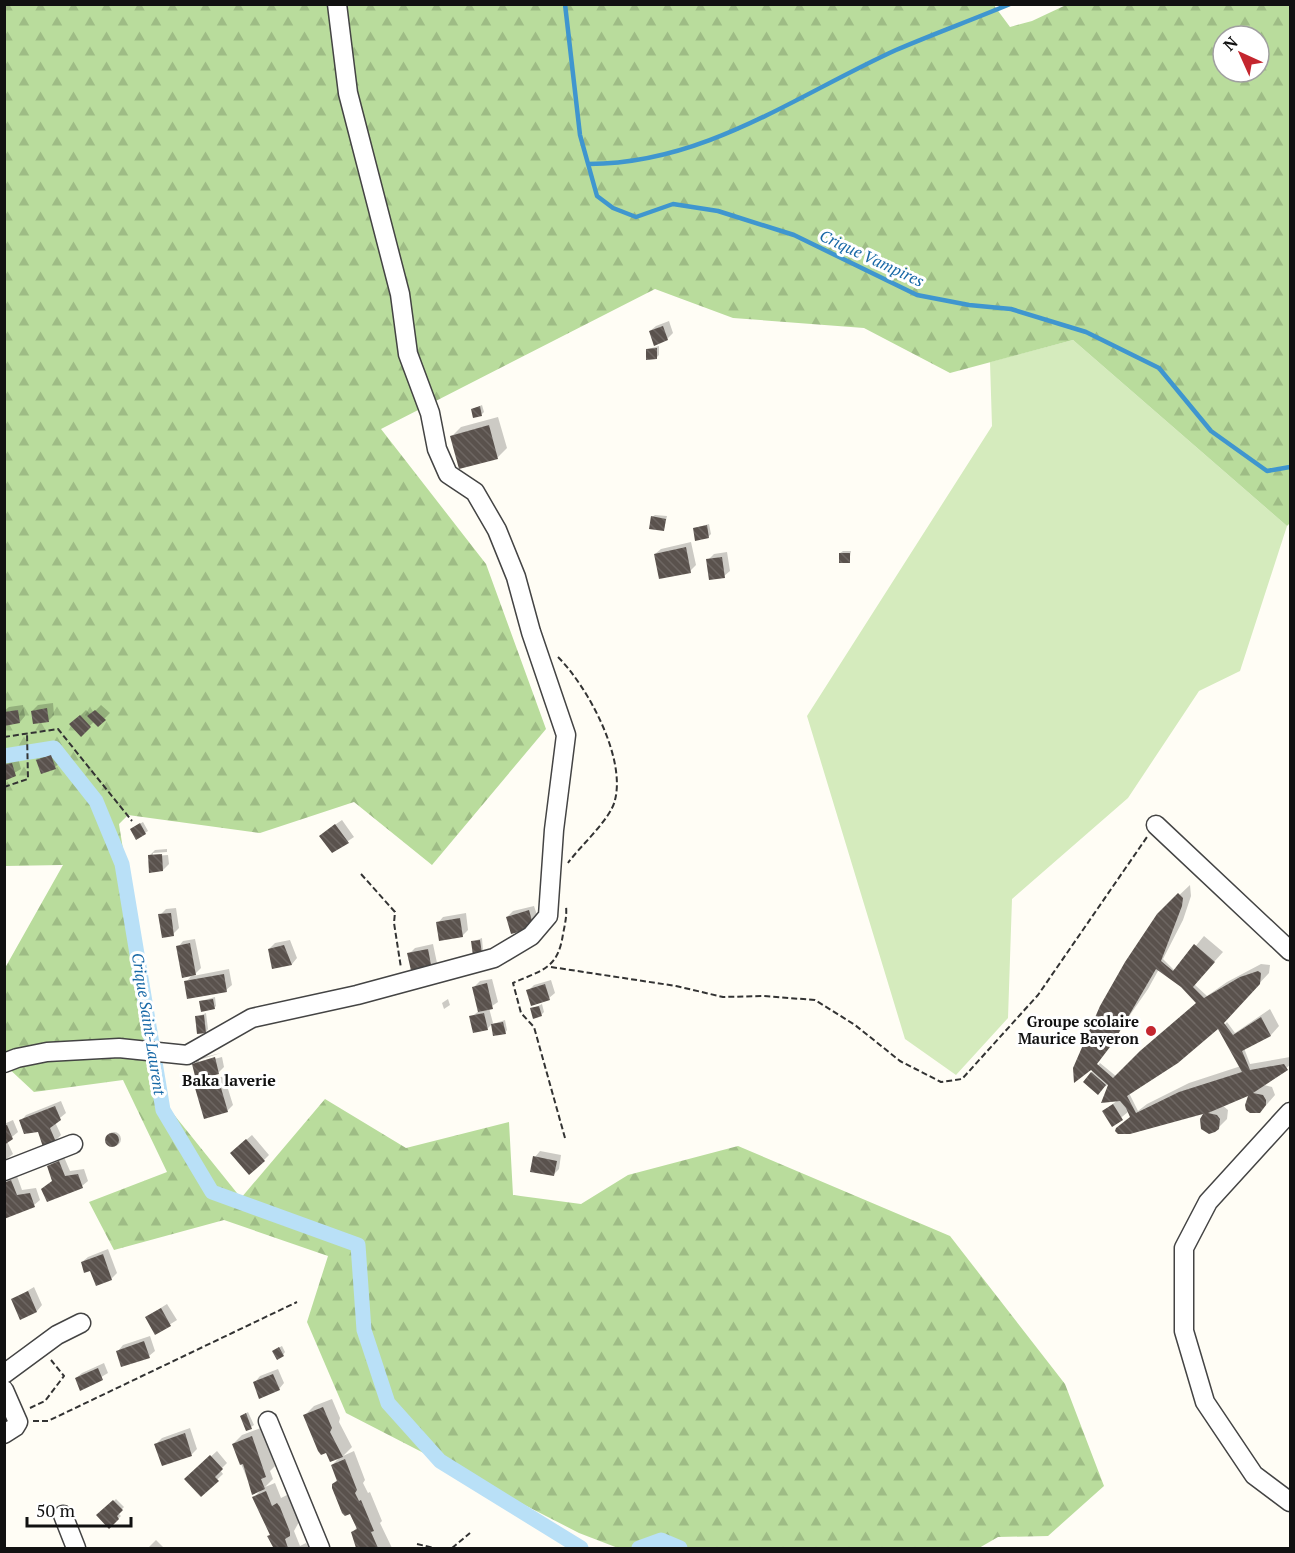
<svg xmlns="http://www.w3.org/2000/svg" width="1295" height="1553" font-family="'PT Serif',serif">
<defs>
<pattern id="forest-firs" width="22" height="20" patternUnits="userSpaceOnUse" patternTransform="scale(1.5)"><rect width="22" height="20" fill="#b9dc9c"/><path d="M5 1l3.5 6h-7zM16 11l3.5 6h-7z" fill="#9ebc85"/></pattern>
<pattern id="building-back-hatch" width="6" height="6" patternUnits="userSpaceOnUse" patternTransform="scale(1.5)"><rect width="6" height="6" fill="#5a524d"/><path d="M-1 5l2 2M0 0l6 6M5-1l2 2" fill="none" stroke="#6d6662"/></pattern>
</defs>
<rect width="100%" height="100%" fill="#fffdf5"/>
<path fill="#d5ebbd" d="M1073,340l214,186 -47,145 -41,20 -71,107 -116,101 -4,119 -52,57 -51,-36 -98,-323 185,-290 -2,-64z"/>
<path fill="url(#forest-firs)" fill-rule="evenodd" d="M9,4h984l17,23 22,-6 34,-16h224v518l-3,3 -214,-186 -123,33 -86,-45 -131,-10 -78,-29 -274,140 105,135 60,165 -114,136 -78,-63 -94,31 -132,-18 -9,9 44,277 78,97 84,-99 81,49 103,-26 4,73 68,9 47,-29 110,-29 212,90 115,148 39,102 -56,50 -50,1 -19,11h-361l-39,-15 -233,-120 -39,-91 21,-66 -104,-36 -110,30 -25,-48 78,-30 -44,-92 -89,12 -29,-27v-97l58,-103 -58,1 -1,-859zM1223,36h36v36h-36z"/>
<path fill="#0003" d="M669,321l4,12 -6,6 -17,-8 6,-5z
M659,346v9l-3,3 -8,-9z
M482,405l2,7 -2,2 -9,-5z
M498,417l9,31 -9,9 -37,11 -9,-32 9,-9z
M655,515l12,1 -3,13 -12,-12z
M709,524l2,10 -3,3 -13,-9z
M691,542l5,23 -6,6 -35,-17 6,-5z
M843,551h8l-2,11 -9,-9z
M727,552l3,19 -6,5 -16,-16 6,-6z
M53,703l1,12 -5,5 -17,-9 6,-6z
M23,705l2,11 -5,6 -15,3 -1,-14 5,-4z
M101,705l9,8 -12,12 -3,-4 -14,13 -9,-10 14,-14 5,5z
M57,750l4,12 -6,5 -17,-6 5,-6z
M18,758l3,11 -17,10v-16z
M342,820l12,17 -21,14 -7,-20z
M143,822l5,9 -3,2 -11,-6z
M167,849v3l-14,1v3l15,-1 1,9 -6,6 -14,-14 6,-6z
M1190,885l1,11 -8,24 -20,39 12,12 29,-35 19,16 -29,32 13,12 20,-14 34,-18 9,1 -1,8 -42,45 -98,75 9,18 9,-7 42,-21 52,-17 -21,-36 7,-8 8,11 35,-24 9,17 -8,9 -27,13 6,16 40,-7v8l-26,20 8,2 3,8 -15,17 -9,-19 -29,12 6,5 -1,9 -9,9 -11,-16 -76,5 -3,-5 -16,13 -8,-14 15,-12 -4,-20 -17,13 -12,-10 7,-12 7,-7 17,14 81,-74 -16,-17 -23,-17 -11,20 -50,72 60,-146z
M534,906l5,15 -6,6 -26,-10 6,-6z
M176,908l3,20 -6,6 -13,-19 6,-6z
M466,913l2,17 -6,6 -24,-13 5,-6z
M482,938l1,13 -2,2 -9,-11z
M195,939l6,29 -8,8 36,-7 3,16 -6,5 -40,-8 7,-8 -15,-27 5,-6z
M290,940l7,18 -5,6 -19,3 -4,-18 6,-6z
M433,944l4,19 -6,6 -22,-15 6,-6z
M492,979l6,23 -9,6 4,15 -6,6 -16,-12 8,-6 -5,-24 6,-6z
M551,980l4,13 -6,5 -21,-7 6,-6z
M215,997l1,9 -2,2 -13,-7z
M448,999l2,6 -6,4 -2,-6z
M542,1004l2,8 -3,3 -9,-6z
M206,1013l2,16 -2,3 -9,-15z
M505,1020l2,10 -2,3 -12,-9z
M221,1053l-22,7v3l23,-6 2,10 -5,5 -25,-8 6,-6z
M224,1076l9,29 -6,6 -31,-22 6,-6z
M61,1101l5,12 -11,9 6,13 -6,6 -34,-20 5,-6z
M13,1120l5,12 -11,9 6,13 -9,7v-37z
M107 1139a7 7 0 1 1 14 0a7 7 0 1 1-14 0Z
M252,1135l17,20 -5,5 -26,-13z
M540,1151l21,4 -2,14 -6,6 -18,-18z
M64,1157l6,14 14,-2 4,12 -6,5 -39,3 11,-9 -6,-14z
M17,1176l5,14 14,-2 4,12 -6,5 -30,-9v-15z
M108,1249l9,24 -6,6 -29,-17 6,-5z
M34,1287l8,18 -5,6 -25,-11z
M167,1304l10,16 -21,13 -5,-19z
M150,1336l5,15 -6,5 -31,-5 5,-6z
M282,1346l3,6 -2,3 -7,-6z
M104,1363l4,10 -27,16 -5,-11 6,-5z
M278,1369l6,14 -5,6 -24,-7 5,-6z
M332,1399l8,19 -1,4 13,25 -9,9 11,-5 11,29 -2,3 5,10 2,-1 12,29 -2,2 12,25h-33l-6,-16 4,-5 -24,-43 5,-5 -6,-14 9,-9 -36,-41 9,-9z
M248,1412l6,13 -3,2 -10,-11z
M190,1428l7,21 -5,5 -29,11 -7,-21 6,-6z
M261,1428l14,38 -5,5 3,8 -8,8 10,-4 6,15 6,-3 2,3 10,24 -5,9 6,15 6,-3 3,5h-33l-22,-51 8,-8 -9,4 -20,-49 9,-9z
M217,1451l10,12 -7,7 3,4 -22,21 -15,-16z
M116,1499l8,8 -6,6 3,3 -12,11 -10,-12z
M156,1540l8,8h-16z"/>
<g fill="none" stroke-linecap="round" stroke-linejoin="round">
<path stroke="#3f96cf" stroke-width="4.5" d="M565,4l15,131 17,61 16,12 23,9 37,-13 45,7 76,24 123,60 52,10 42,4 75,23 73,36 52,63 56,40 23,-4
M589,164c115,0 206,-68 307,-114 37,-16 76,-30 114,-46"/>
<path stroke="#b9e0f7" stroke-width="15" d="M4,756l50,-8 42,53 26,63 41,246 49,82 146,53 6,85 24,73 52,58 141,87
M639,1548l22,-8 19,8"/>
</g>
<path fill="url(#building-back-hatch)" fill-rule="evenodd" d="M663,326l5,14 -14,6 -5,-15z
M657,348v11l-11,1v-11z
M480,406l2,10 -9,2 -2,-9z
M489,425l9,34 -39,10 -9,-33z
M651,516l15,3 -2,12 -15,-2z
M707,525l2,13 -14,3 -2,-13z
M686,547l5,26 -32,6 -5,-25z
M839,553h11v10h-11z
M722,557l3,21 -16,2 -3,-21z
M47,708l2,14 -16,2 -2,-13z
M18,710l2,13 -16,3v-14z
M95,710l11,10 -8,7 -11,-11z
M80,715l11,12 -10,10 -12,-13z
M51,755l5,14 -15,5 -5,-14z
M12,763l4,13 -12,5v-16z
M140,823l6,11 -10,6 -6,-11z
M335,824l14,19 -17,10 -13,-17z
M162,854l1,17 -14,2 -1,-18z
M1178,893l5,5 -1,8 -21,55 12,10 21,-27 21,18 -22,25 11,11 36,-21 18,-6 3,2 -1,11 -36,39 9,12 28,-18 10,19 -29,15 8,19 34,-6 4,6 -35,23 10,2 3,5v5l-6,8h-10l-4,-3 -1,-5 3,-9 -40,17 9,2 3,4 -1,10 -4,3 -6,2 -8,-5 -1,-10 3,-5 -73,20h-12l-3,-3 1,-3 14,-11 -4,-9 -6,-7 -19,2 7,-18 -17,-15 -17,13 -1,-15 27,-62 25,-44 32,-48zM1156,969l25,18 15,16 -56,48 -27,27 -16,-14 16,-21zM1218,1029l24,43 -63,20 -43,21 -9,-17 51,-33z
M529,910l5,18 -23,6 -5,-17z
M171,913l3,23 -12,2 -4,-24z
M460,918l3,19 -24,4 -3,-19z
M480,940l2,14 -9,2 -2,-15z
M190,943l6,32 -14,3 -6,-32z
M284,945l8,20 -20,4 -4,-20z
M428,949l4,21 -20,5 -5,-22z
M224,974l3,18 -40,7 -3,-18z
M487,983l6,26 -15,3 -6,-25z
M545,984l5,16 -19,6 -5,-16z
M213,999l2,10 -14,3 -2,-11z
M539,1006l3,10 -9,3 -3,-11z
M484,1013l4,17 -15,3 -4,-17z
M204,1015l2,18 -9,1 -2,-18z
M503,1022l3,12 -13,2 -2,-12z
M215,1057l4,17 -23,6 -4,-16z
M1091,1072l15,13 -8,10 -15,-13z
M219,1081l9,31 -24,7 -9,-31z
M1113,1104l10,16 -11,7 -10,-16z
M55,1106l6,14 -11,8 6,14 -13,5 -5,-15 -14,2 -5,-14z
M7,1125l6,14 -9,6v-19z
M105 1140a7 7 0 1 1 14 0a7 7 0 1 1-14 0Z
M246,1139l19,22 -16,14 -19,-22z
M533,1156l24,5 -3,15 -24,-4z
M59,1161l6,15 13,-2 5,14 -36,14 -6,-13 11,-8 -5,-15z
M11,1180l6,15 13,-2 5,14 -31,12v-36z
M103,1254l9,26 -16,6 -6,-15 -6,2 -3,-11z
M28,1291l9,21 -17,8 -9,-21z
M161,1308l10,18 -16,9 -10,-18z
M144,1341l6,17 -29,9 -5,-16z
M279,1347l5,9 -7,4 -5,-9z
M98,1368l5,12 -23,11 -5,-13z
M273,1374l7,16 -21,9 -6,-17z
M323,1407l9,21 -2,4 13,25 -13,5 -4,-9 -5,2 -3,-4 -15,-36z
M246,1413l6,16 -6,2 -6,-15z
M185,1433l7,23 -30,10 -8,-22z
M252,1436l14,41 -5,2 4,10 -13,6 -9,-31 -3,1 -8,-21z
M210,1455l13,14 -8,8 4,4 -18,16 -17,-18z
M345,1459l12,31 -2,3 4,8 2,-1 13,31 -3,1 7,16h-22l-5,-16 6,-3 -7,-15 -5,2 -3,-3 -10,-25v-4l5,-3 -6,-16z
M266,1491l6,15 5,-3 3,4 10,25v4l-5,3 3,9h-18l3,-1 -6,-11 3,-1 -18,-38z
M113,1500l10,10 -6,6 2,3 -10,10 -13,-14z"/>
<g fill="none" stroke-linecap="round" stroke-linejoin="round">
<g stroke="#444" stroke-width="21">
<path id="minor" d="M1156,825l134,126
M4,1063l13,-5 30,-6 72,-4 68,7 65,-37 105,-23 137,-37 37,-22 17,-20 6,-86 12,-95 -35,-103 -15,-55 -19,-47 -22,-38 -27,-18 -11,-25 -7,-36 -22,-59 -8,-60 -52,-201 -11,-89
M1290,1112l-82,90 -24,46v83l21,71 49,73 36,27
M4,1171l69,-27
M4,1374l53,-39 24,-12
M4,1390l14,32 -3,5 -11,7
M268,1421l52,127
M63,1515l13,33"/>
</g>
<path stroke="#333" stroke-width="2" stroke-dasharray="6 3" stroke-linecap="butt" d="M558,657c29,29 68,100 57,143 -4,19 -35,46 -47,63
M4,737l54,-8 74,92
M4,787l24,-8 -1,-46
M361,874l34,38 -1,11 7,45
M551,967l125,19 47,11 40,-1 52,4 40,25 45,36 41,21 21,-3 76,-84 109,-158
M565,1138l-31,-111 -13,-14 -8,-30c29,-13 45,-14 50,-49 2,-10 4,-18 3,-28
M30,1408l15,-7 19,-25 -13,-16
M33,1421h15l249,-119
M417,1544l17,4
M452,1548l18,-15"/>
<use href="#minor" stroke="#fff" stroke-width="18"/>
</g>
<circle fill="#c4262e" stroke="#fff" stroke-width="2" cx="1151" cy="1031" r="6"/>
<g text-anchor="middle" stroke-width="6" stroke-linejoin="round" paint-order="stroke">
<g font-size="15" font-weight="bold" fill="#111" stroke="#fff" text-anchor="end">
<text x="1139" y="1027">Groupe scolaire<tspan x="1139" dy="17">Maurice Bayeron</tspan></text>
</g>
<g font-size="16" font-style="italic" fill="#1768a6" stroke="#fff">
<text transform="translate(872 258) rotate(25)" y="6">Crique Vampires</text>
<text transform="translate(149 1024) rotate(81)" y="6">Crique Saint-Laurent</text>
</g>
<g font-size="16" font-weight="bold" fill="#111" stroke="#fff">
<text x="229" y="1086">Baka laverie</text>
</g>
</g>
<rect width="1295" height="1553" fill="none" stroke="#111111" stroke-width="12"/>
<g transform="translate(1241 54) rotate(315)"><circle r="28" fill="#ffffff" stroke="#a0a0a0" stroke-width="1.5"/>
<path d="M0-4.5L10 22L0 15L-10 22Z" fill="#c4262e"/>
<text y="-9" font-size="16" font-weight="bold" text-anchor="middle" fill="#111111">N</text>
</g>
<path d="M27 1517v9h104v-9" fill="none" stroke="#111111" stroke-width="3"/>
<text x="36" y="1517" font-size="18" fill="#111111" stroke="#ffffff" stroke-width="4.5" paint-order="stroke">50 m</text>
</svg>
